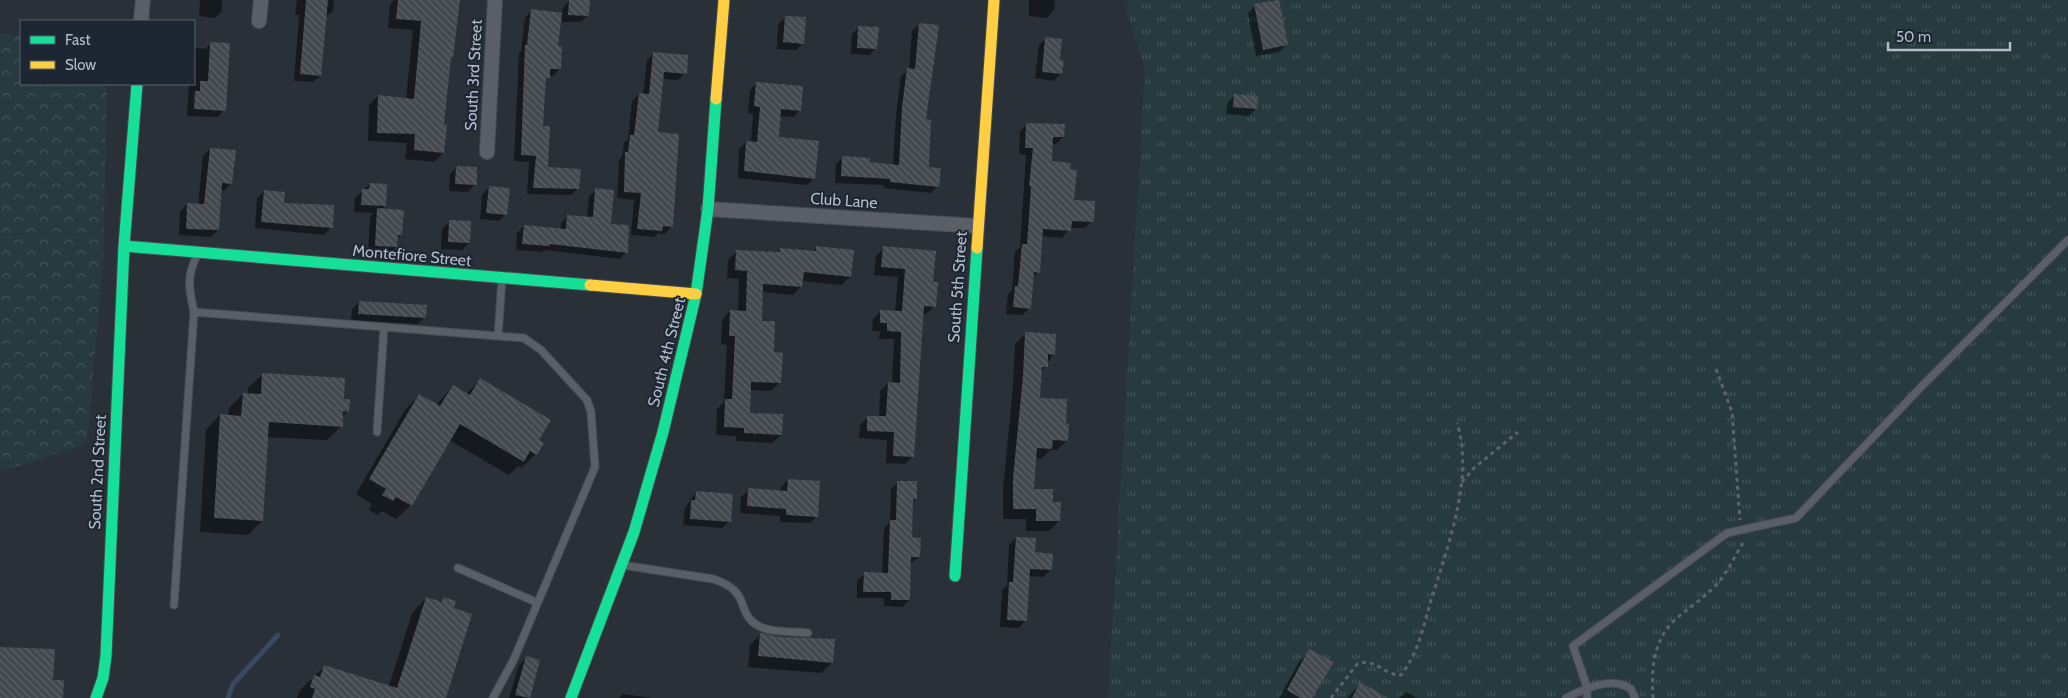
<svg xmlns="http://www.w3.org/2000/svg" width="2068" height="698" font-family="Cabin,sans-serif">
<defs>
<pattern id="grass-tufts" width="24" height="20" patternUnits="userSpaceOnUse" patternTransform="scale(1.25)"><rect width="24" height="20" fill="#273a3e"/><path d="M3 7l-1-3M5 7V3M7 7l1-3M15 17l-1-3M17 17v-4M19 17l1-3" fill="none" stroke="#445559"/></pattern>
<pattern id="forest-crowns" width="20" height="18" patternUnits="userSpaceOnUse" patternTransform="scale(1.25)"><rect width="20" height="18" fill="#273a3e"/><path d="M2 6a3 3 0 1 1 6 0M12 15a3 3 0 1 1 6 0" fill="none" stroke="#445559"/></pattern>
<pattern id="building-back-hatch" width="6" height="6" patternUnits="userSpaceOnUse" patternTransform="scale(1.25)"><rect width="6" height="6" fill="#444950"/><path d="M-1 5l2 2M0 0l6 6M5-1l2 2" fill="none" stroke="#5d6168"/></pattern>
</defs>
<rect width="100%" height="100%" fill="#2a3038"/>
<path fill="url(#grass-tufts)" d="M1129,0h939v698h-960l37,-629 -19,-59z"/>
<path fill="url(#forest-crowns)" d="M0,33l21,2v49h86l-4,178 -16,182 -87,28z"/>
<path fill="#0007" d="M200,0h22v11l-7,7 -16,-2z
M297,0h37l-1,11 -8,6 -5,59 -7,6 -19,-1 5,-66h-4z
M394,0h57l1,57 -3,3 -6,66v27l-9,9 -29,-3 2,-16 -39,-2 1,-36 9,-9 28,3 7,-69 -25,-2 2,-24z
M570,0l18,15 -7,7h-19v-6h-2l-4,32 3,21 -6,7 -4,-1 -5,7 -2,45 4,41 32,20 -7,7 -44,-1 2,-32 -15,-1 5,-108 2,-2 4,-33 6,-7 31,3 1,-7z
M1029,0h26l-1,10 -7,8 -18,-2z
M1255,6l31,39 -7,7 -23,4 -8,-43z
M786,17l17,26 -7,7 -19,-1 1,-25z
M919,24l8,144 11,18 -7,7 -47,-5v-3l-49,-2 1,-19 7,-7 26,6 24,2 3,-50 5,-39 8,-6 3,-39z
M859,27l17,21 -7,7 -18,-1 1,-20z
M1046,38l12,23 3,12 -7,8 -19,-3 4,-33z
M211,43l14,67 -8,7 -30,-1 2,-32h5v-36l11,1z
M654,53l31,20 -7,7 -16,-1 -5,54 14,94 -6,7 -7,-1 -4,4 -23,-2 3,-35 -17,-2 2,-38 3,-3 2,-14 4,-4 4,-38 7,-7 4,1 4,-35z
M757,83l43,27 -7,7 -14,-1 -1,23 36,39 -7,7 -69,-7 1,-29 7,-7h5l2,-28 -5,-1 2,-23z
M1235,95l21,14 -7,7 -23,-2 2,-12z
M1027,124l36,13 -7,7h-5l-1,19 22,39 20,19 -7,7h-15l-8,10 -21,-2 -3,36 -5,6 -3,30 -8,7 -16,-1 2,-20 4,-4 3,-38 5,-5 6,-92 -7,-1 1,-23z
M210,149l21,34 -7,8 -4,-1 -2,40 -7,7 -32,-2 1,-23 7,-8 11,1 5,-49z
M457,167l18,17 -7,8 -19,-1 1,-17z
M370,184l15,22 -4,4 20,25 -5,5v7l-7,7 -21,-1 2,-37 4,-3 -20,-1 1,-14z
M489,187l17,27 -7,7 -19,-2 2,-24z
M596,190l14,35 16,27 -6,7 -76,-9 -2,2 -26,-2 1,-17 7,-7 36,4 1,-7 7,-7 19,2 2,-22z
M264,191l19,13 48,23 -7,8 -69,-7 2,-30z
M449,222l20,21 -7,7 -21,-1 1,-20z
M817,248l33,29 -9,8 -39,-4 -1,5 -8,9 -31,-3 -1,30 12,31 7,29 -9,9 -21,-1 -1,24 32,21 -9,8 -36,-2v-5l-20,-1 1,-26 7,-7 3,-57 -6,-1 1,-24 8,-9 8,1 1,-33 -12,-1 1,-18 9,-9 40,2 4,-4 31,3z
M884,248l48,35 2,23 -8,8h-4l-9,142 -8,8 -19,-1 1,-23 -28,-2 1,-13 8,-8h11l1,-26 8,-8h4l2,-44h-15l1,-8h-8l1,-12 8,-8 14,1 3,-35 -24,-2 2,-19z
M359,302l66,15 -7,7 -67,-4 1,-11z
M1025,334l29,20 -13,18 -2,27 25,25 3,16 -10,10h-7l-9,9 -6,-1 -3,33 20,13 7,17 -10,10h-23v-12h-23v-30l10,-102 2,-43z
M263,374l80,26 5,11 -6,6 -1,9 -14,14 -60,-3 -5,84 -14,14 -48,-3 6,-102 14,-15 8,1 1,-8 14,-14h5v-6z
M480,380l58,61 -2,13 -15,14 -3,-2 -9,9 -60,-35 -38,65 -15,14 -14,-8 -4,4 -9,-5 3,-6 -16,-10 49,-84 14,-15 17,10 17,-19 13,8z
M788,480l29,36 -7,7 -30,-1v-6l-40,-3 1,-16 7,-7 33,2v-5z
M898,482l18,17 -5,4 -1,35 9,19 -9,7 -1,36 -7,7 -18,-1v-8h-27v-17l7,-7h18l2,-46 6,-6 1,-33z
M696,492l33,29 -7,7 -39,-3 2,-17z
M1016,538l34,32 -7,7 -15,-1 -2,44 -7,8 -19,-1 2,-37 5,-4 2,-41z
M426,598l14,5 3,-4 1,99h-147l3,-8 25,-24 64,20 23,-73z
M761,634l71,28 -11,11 -73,-6 2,-22z
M1310,651l1,47h-32l20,-36z
M526,658l13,3 -11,37h-19l10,-33z
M1360,684l26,14h-39z
M1406,692l11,6h-18z
M623,694l29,4h-33z"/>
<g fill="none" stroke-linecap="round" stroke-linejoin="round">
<path stroke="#384963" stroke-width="5" d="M228,698l5,-14 45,-49"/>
</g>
<path fill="url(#building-back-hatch)" d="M306,0h22l-7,76 -21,-2z
M398,0h62l-7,58 -2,-1 -7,67 3,1 -3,28 -30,-3 1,-16 -38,-1 1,-38 36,4 7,-78 -25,-2z
M569,0h21l-1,16 -21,-1z
M1279,0l9,45 -25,5 -9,-46z
M531,9l31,4 -4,33 4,1 -1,22h-11v9h-4l-3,48h7l-2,41 33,2 -2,20 -46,-1 3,-32 -15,-1 4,-110h2z
M785,16l21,1 -2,27 -21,-2z
M919,23l20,2 -13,94 5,1 -2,47 12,1 -2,19 -49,-5v-3l-49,-3 1,-20 28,2v4l29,3 3,-58 5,-39 8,1z
M858,26l21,1 -2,22 -20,-1z
M1045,37l17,2 -2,21 4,1 -2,13 -20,-2z
M210,42l20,1 -4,68 -32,-2 1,-18h5v-10h8z
M653,52l35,3 -1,19 -23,-2 -6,60 21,2 -6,93 -10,-1 -1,5 -25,-2 4,-36 -17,-1 1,-40h3l2,-17h4l5,-42 10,1z
M756,82l47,4 -2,25 -20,-2 -2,28 40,4 -4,38 -71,-8 2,-30 11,1 3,-35 -6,-1z
M1234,94l24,2 -1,13 -24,-2z
M1026,123l39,1 -1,13h-11l-1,24 19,2 -1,6 7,1 -3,30 21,1 -1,21 -22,-1 -1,10 -28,-2 -3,44 -6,-1 -3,37 -18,-2 2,-21h3l4,-42h5l4,-58h-2l4,-38h-8z
M210,148l26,2 -4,34 -10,-1 -3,47 -33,-1 1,-26 17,1z
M456,166l21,1v18l-22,-1z
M370,183l17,1 -1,22 -25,-1 1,-16h7z
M489,186l21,2 -3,27 -21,-2z
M595,188l19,2 -3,34 18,1 -1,28 -78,-9v2l-28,-2 2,-19 42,4 1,-14 26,2z
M264,190l21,2 -1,11 50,2 -1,23 -72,-6z
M377,208l27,2 -2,25h-4l-1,12 -22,-1z
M449,220l22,1 -1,22 -22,-1z
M816,246l38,4 -3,27 -47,-5 -2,15 -39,-3 -1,37h13l-1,31 9,1 -2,30 -30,-1 -1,31 33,1 -1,21 -38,-2v-5l-20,-1 1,-28h7l3,-63h-6l1,-26 16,1 1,-40 -12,-1 1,-20 44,2v-4l36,3z
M883,246l53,5 -3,31h5l-2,25 -12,-1 -10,151 -21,-1 1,-24 -27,-1v-15h19l2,-34 12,1 1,-51 -14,-1v-8h-7v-13l22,1 3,-42 -24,-2z
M359,301l68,4 -1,13 -68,-4z
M1025,332l31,2 -1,21 -7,-1v13h-6l-2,31 27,1 -1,24 3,1 -1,17 -15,-1 -1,9 -15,-1 -3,41h19v13h8l-1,19h-24v-12h-23v-31l10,-102z
M262,373l83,5 -1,21h6l-1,13 -6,-1v16l-74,-5 -6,99 -49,-3 6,-104 21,2 2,-23 18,1z
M480,378l71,42 -12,20 5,3 -7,12 -7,-4 -6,11 -64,-38 -48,82 -16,-9 -3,4 -11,-6 4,-6 -17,-10 50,-85 21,12 13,-21 17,10z
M788,479l32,2 -2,36 -32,-2v-6l-39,-3 1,-18 39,3z
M897,481h20v18h-4l-1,38 9,1 -1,19h-9l-1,43h-19v-8h-28l1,-20 24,1 2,-53h6z
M696,491l37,3 -2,28 -41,-3 1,-19h4z
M1016,537l20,1 -1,14 18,2 -1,16 -22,-1 -3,52 -20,-1 2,-38h4z
M426,597l16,5 1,-5 13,4 -2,7 18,6 -26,84h-134l3,-9 -5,-2 4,-12 6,2 4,-12 73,23z
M760,633l21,4 54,2 -2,24 -75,-7z
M0,647l55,2 -2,31h11l-1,18h-63z
M1309,649l25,13 -22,36h-12l-13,-8z
M526,656l14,4 -10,38 -15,-3z
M1360,682l28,16h-36z"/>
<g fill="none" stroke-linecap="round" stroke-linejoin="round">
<g stroke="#484c53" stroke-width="9">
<path id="lane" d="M194,312c-5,-24 -8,-34 3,-57
M498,336l4,-57
M377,432l7,-105
M622,565l91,14c40,13 22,33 44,46 12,8 36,6 51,8
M458,568l78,34
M174,605l20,-293 330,26 17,12 46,50 4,12 4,55 -81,192 -21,39
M1566,698c19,-10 46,-22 65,-9l4,9
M1587,698v-11l-14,-41 154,-113 69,-15 126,-132 146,-146"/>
</g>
<g stroke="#484c53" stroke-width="16">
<path id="street" d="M141,21l2,-21
M259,21l2,-21
M487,152l8,-152
M708,209l269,17"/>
</g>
<g stroke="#484c53" stroke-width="13">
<path id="fast" d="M124,246l466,39
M955,576l22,-328
M96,698l7,-20 3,-22 18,-410 13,-162
M571,698l63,-166 29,-100 33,-138 12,-85 8,-110"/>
</g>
<g stroke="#484c53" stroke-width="13">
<path id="slow" d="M716,99l8,-99
M977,248l17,-248
M590,285l106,9"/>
</g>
<path stroke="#5d636a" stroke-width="3" stroke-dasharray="4 4" stroke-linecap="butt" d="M1716,369l16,43 8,108
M1462,482l12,-14 44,-36
M1331,698l27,-35c19,-4 28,13 43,12 19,-24 23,-53 32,-81 16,-51 41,-119 24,-171
M1653,698c-2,-28 0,-59 23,-79 14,-12 28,-21 41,-35 10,-11 17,-27 25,-39v-4"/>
<use href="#lane" stroke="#5a5e66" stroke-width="7"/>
<use href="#street" stroke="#5a5e66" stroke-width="14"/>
<use href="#fast" stroke="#16e098" stroke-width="11"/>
<use href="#slow" stroke="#ffcf43" stroke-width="11"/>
</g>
<g text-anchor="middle" stroke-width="4" stroke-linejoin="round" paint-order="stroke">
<g font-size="16" fill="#b4bcc9" stroke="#1d2633">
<text transform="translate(473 75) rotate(-87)" y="6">South 3rd Street</text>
<text transform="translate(844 200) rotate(4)" y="6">Club Lane</text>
<text transform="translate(412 255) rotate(5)" y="6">Montefiore Street</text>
<text transform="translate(957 287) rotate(-86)" y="6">South 5th Street</text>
<text transform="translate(666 352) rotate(-76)" y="6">South 4th Street</text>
<text transform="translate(97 472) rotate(-87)" y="6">South 2nd Street</text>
</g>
</g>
<rect x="20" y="20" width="175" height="65" fill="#1d2633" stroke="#59626f"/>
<rect x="30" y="36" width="25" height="8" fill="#16e098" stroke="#59626f"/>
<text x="65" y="45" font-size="15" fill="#b4bcc9">Fast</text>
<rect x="30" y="61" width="25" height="8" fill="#ffcf43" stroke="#59626f"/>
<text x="65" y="70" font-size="15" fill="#b4bcc9">Slow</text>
<path d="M1888 42v8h122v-8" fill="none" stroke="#b4bcc9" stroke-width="2.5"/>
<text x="1896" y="42" font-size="15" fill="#b4bcc9" stroke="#1d2633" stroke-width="4" paint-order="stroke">50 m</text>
</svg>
